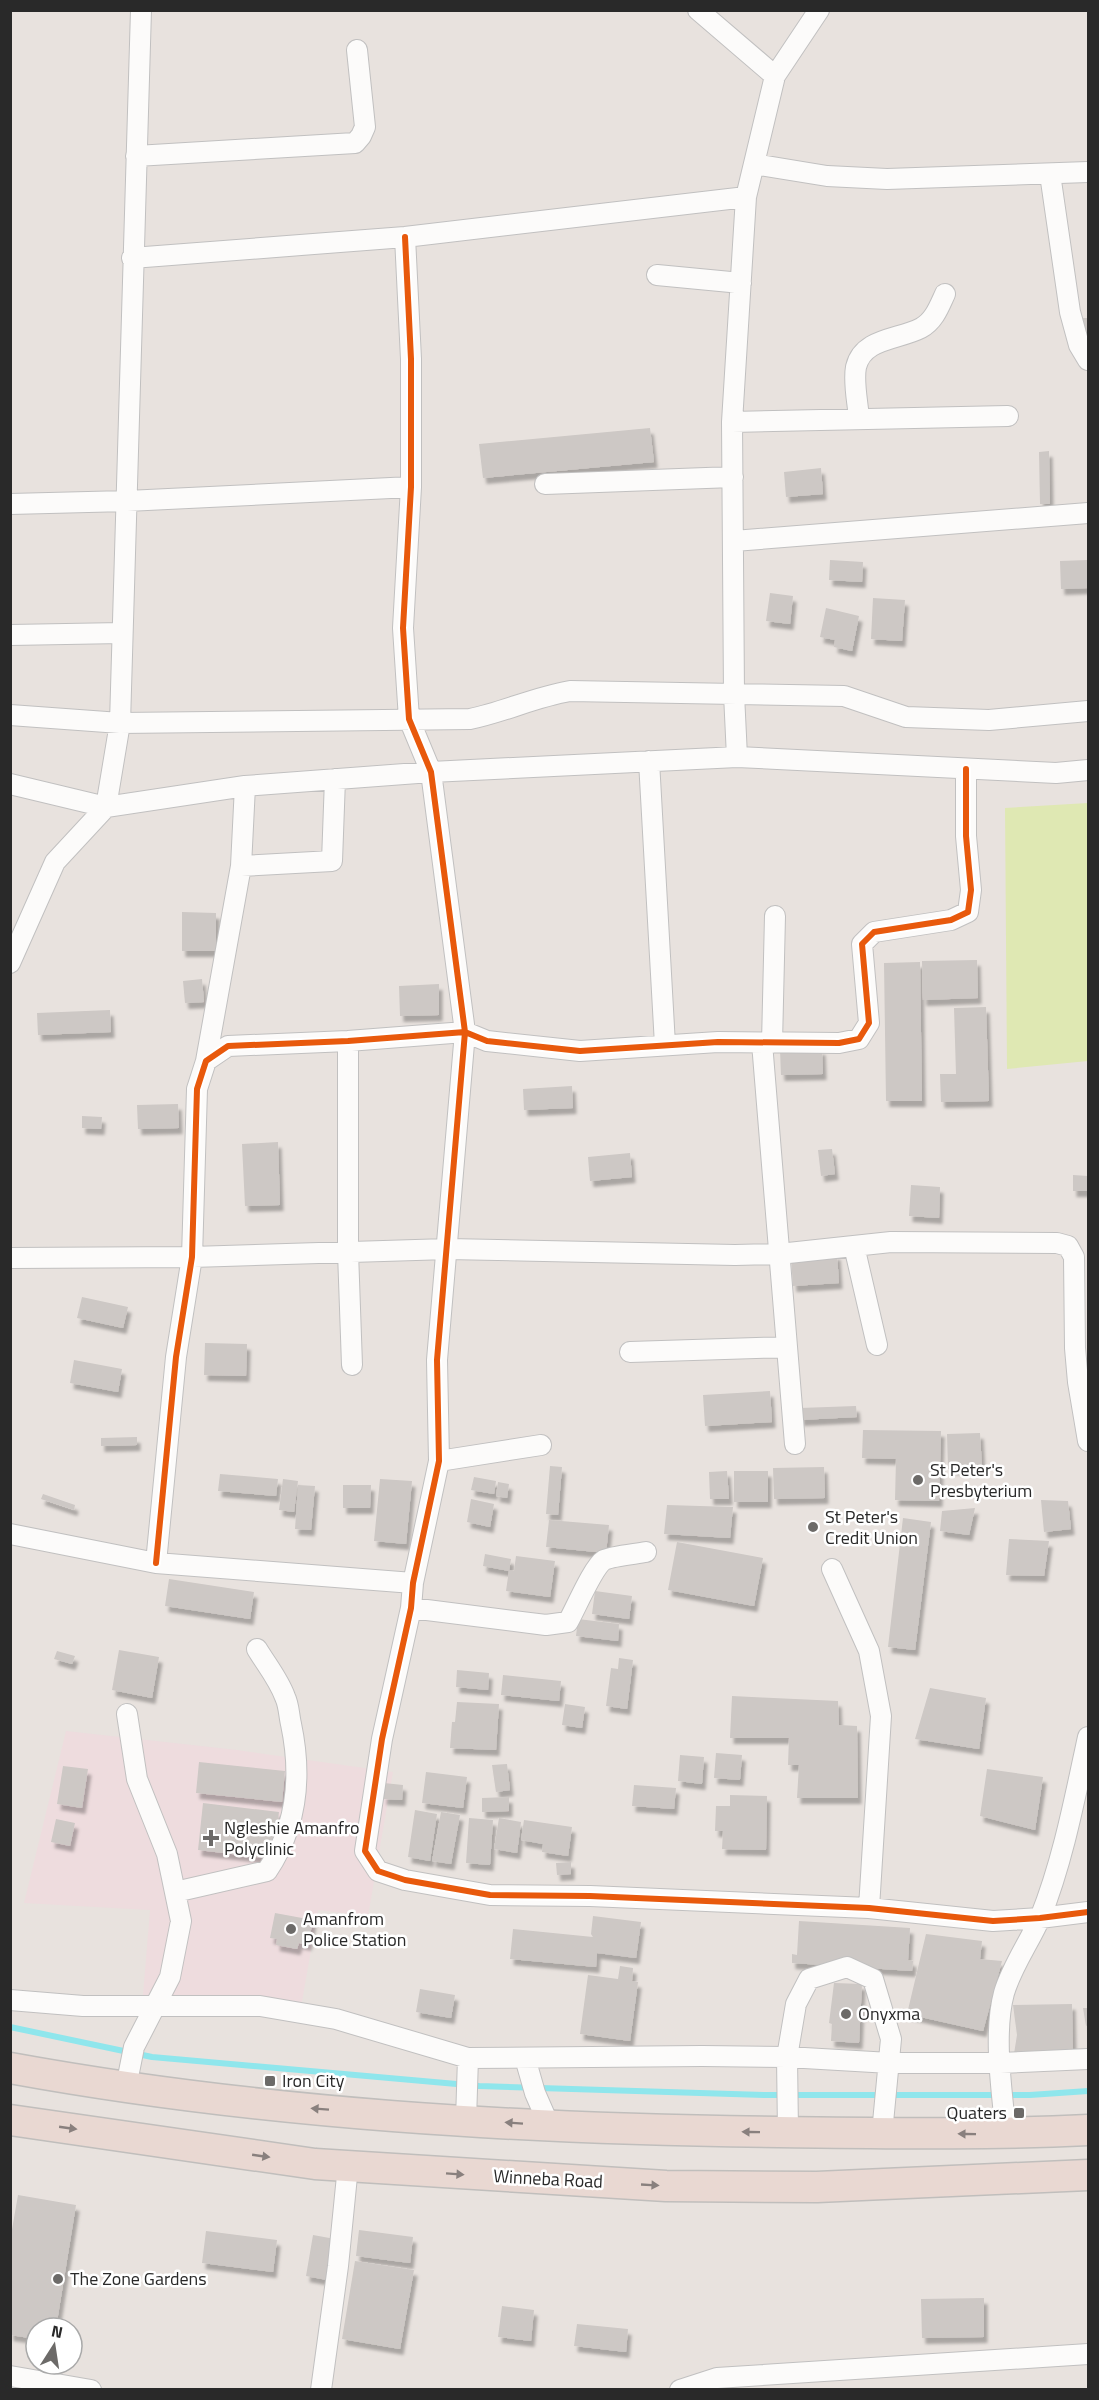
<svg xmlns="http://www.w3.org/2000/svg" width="1099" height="2400" font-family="'Titillium Web',sans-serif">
<defs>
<filter id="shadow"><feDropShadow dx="3.5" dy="6" stdDeviation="1.5" flood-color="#0004"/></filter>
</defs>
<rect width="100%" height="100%" fill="#e8e2de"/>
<path fill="#eedcde" d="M66,1731l171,19 156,22 -25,144 -50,-6 -17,97 -158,-12 7,-85 -126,-7z"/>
<path fill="#dfe8b3" d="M1088,803v258l-81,8 -2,-261z"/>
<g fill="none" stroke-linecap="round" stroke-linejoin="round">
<path stroke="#8fe6ec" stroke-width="6" d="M10,2027l142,30 327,29 285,9h266l58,-4"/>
</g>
<path fill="#cdc8c5" filter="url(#shadow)" d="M1079,318h9v19h-8z
M650,428l4,34 -171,16 -4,-34z
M1049,451l1,53h-10l-1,-52z
M821,468l2,26 -37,3 -2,-25z
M830,560l33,2 -1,20 -33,-2z
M1088,560v28l-27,1 -1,-28z
M770,593l23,3 -3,28 -24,-3z
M873,598l32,2 -3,41 -31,-2z
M826,608l33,8 -7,35 -18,-4 1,-7 -15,-3z
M182,912l34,1v38h-34z
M977,960l1,38 -55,2 -1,-39z
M920,962l2,139h-36l-2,-138z
M202,979l2,23 -19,1 -2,-22z
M439,984v31l-39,1 -1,-30z
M986,1007l3,94 -48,1 -1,-28h16l-2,-66z
M110,1010l1,22 -73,3 -1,-22z
M822,1049l1,25 -42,1 -1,-25z
M572,1086l1,22 -49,2 -1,-21z
M178,1104l1,24 -41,1 -1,-24z
M82,1116l20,1 -1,12 -19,-1z
M278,1142l2,63 -35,1 -3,-62z
M832,1149l3,25 -14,2 -3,-26z
M630,1153l2,24 -42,4 -2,-24z
M1073,1175l15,1v15h-15z
M911,1185l29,2 -1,31 -30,-2z
M837,1254l2,29 -46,3 -2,-29z
M82,1297l46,10 -5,21 -46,-10z
M205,1343l42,1 -1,32 -42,-1z
M74,1360l48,9 -4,23 -48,-9z
M770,1391l2,31 -67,4 -2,-31z
M856,1406l1,11 -57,3v-12z
M863,1430l78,1 -2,70 -44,-1 1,-41 -34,-1z
M980,1433l2,35 -34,1 -1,-35z
M137,1437v8l-36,1v-8z
M550,1466l12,1 -4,48 -12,-1z
M824,1467l1,31 -51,1 -1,-31z
M727,1471l2,28h-19l-1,-27z
M734,1471h34v31h-34z
M220,1474l58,5 -2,17 -58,-5z
M474,1477l22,4 -2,13 -23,-4z
M283,1479l15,2 -4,31 -15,-2z
M380,1479l32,2 -6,63 -32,-3z
M498,1482l11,2 -2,14 -11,-2z
M298,1485l17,1 -4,44 -16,-1z
M343,1485h28l-1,23h-27z
M43,1494l32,11 -1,5 -33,-11z
M471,1499l23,5 -4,23 -23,-5z
M1041,1500l27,1 3,28 -27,3z
M667,1505l66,2 -3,31 -66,-4z
M975,1508l-6,27 -29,-4 2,-20z
M903,1518l28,4 -16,128 -27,-3z
M549,1520l60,5 -3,28 -60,-6z
M1009,1539l40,2 -5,35 -38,-1z
M677,1542l86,16 -9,48 -86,-16z
M485,1554l26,5 -2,12 -26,-5z
M516,1556l39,5 -5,36 -44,-6 3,-21 5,1z
M169,1579l85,13 -4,27 -85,-13z
M595,1591l37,5 -3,23 -37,-5z
M578,1619l41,5 -1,17 -42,-5z
M119,1650l40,7 -7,41 -40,-8z
M57,1651l18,5 -3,8 -18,-5z
M619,1658l14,2 -6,49 -21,-3 5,-38 7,1z
M457,1670l32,3 -1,17 -32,-3z
M503,1675l58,6 -2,20 -58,-6z
M930,1688l56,10 -7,51 -64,-10z
M732,1696l106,5 1,24 18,1 1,72h-61l2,-33h-11l1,-27h-59z
M457,1702l42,2 -3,46 -46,-2 2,-26h3z
M565,1704l20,3 -3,21 -20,-3z
M716,1753l26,2 -2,25 -26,-2z
M680,1755l24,2 -2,27 -24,-3z
M199,1762l86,9 -3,31 -86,-9z
M507,1764l3,26 -14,2 -4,-27z
M63,1766l25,3 -6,39 -25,-4z
M987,1769l56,8 -8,53 -55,-14z
M426,1772l41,5 -4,31 -41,-5z
M384,1783l19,2 -1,15 -19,-1z
M634,1785l42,3 -2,21 -42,-3z
M730,1795l37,1 -1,54 -44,-1 1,-18h-8l1,-25h14z
M509,1797v14l-27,1v-14z
M203,1803l76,9 -6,47 -75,-9z
M415,1810l22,4 -7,47 -22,-4z
M441,1812l19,3 -9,49 -19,-3z
M469,1818l24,2 -3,45 -24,-2z
M499,1818l22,4 -4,31 -23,-4z
M56,1819l19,4 -5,23 -19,-4z
M524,1820l48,7 -4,29 -26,-4 1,-8 -22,-4z
M571,1862v12l-14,1 -1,-12z
M275,1913l38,7 -5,25 -9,-2 -2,6 -21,-4 1,-6 -7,-1z
M593,1916l48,6 -5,36 -39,-5 -1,14 -86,-8 3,-30 80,8 -2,-3z
M799,1921l111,7 -2,32 5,1 -1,10 -120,-8v-9l5,1z
M926,1934l56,7 -2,18 22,2 -19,70 -76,-17z
M620,1966l13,2 -1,13 6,1 -8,59 -50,-7 8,-59 30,4z
M834,1983l28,1 -3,59 -28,-2 1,-17 -3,-1z
M420,1989l35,6 -4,23 -35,-6z
M1072,2004l1,52 -60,4 4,-25 -4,-30z
M1083,2008h5v17l-2,1z
M18,2195l58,10 -20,123h-20v11l-26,-4v-94z
M359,2230l54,7 -3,26 -54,-7z
M206,2231l71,9 -4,32 -71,-9z
M313,2235l22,4 -8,41 -21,-4z
M355,2261l59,9 -14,79 -58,-10z
M984,2298v39l-62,1 -1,-39z
M502,2306l32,4 -3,31 -33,-4z
M577,2324l51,5 -2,23 -52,-6z"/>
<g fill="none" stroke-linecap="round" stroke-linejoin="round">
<g stroke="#c1c0c0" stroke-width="22">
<path id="minor" d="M698,10l77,66
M136,156l219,-13 6,-7 4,-9 -8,-77
M754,164l73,12 60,3 201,-7
M1050,174l20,138 9,33 9,15
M405,237l6,122v128l-8,141 6,91 22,53 34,260 -28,328 2,101 -26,122 -2,25 -29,131 -17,112 13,20 27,9 85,15 100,1 279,12 124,13 47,-3 48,-6
M132,258l273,-21 341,-40
M657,275l84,8
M859,419c-1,-16 -6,-36 -3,-52 7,-29 42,-27 65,-39 13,-7 18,-21 24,-34
M732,422l276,-6
M545,484l188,-7
M10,504l117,-3 284,-14
M734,541l354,-28
M10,635l112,-2
M10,715l110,8 350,-4c34,-7 65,-22 100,-28l274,5 62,21 83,3 99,-9
M737,757l-3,-63 -2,-272 14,-225 29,-121 44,-66
M649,761l16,284
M10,784l96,23 139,-21 186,-14 306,-15 319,16 32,-3
M241,866l91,-5 3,-82
M10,963l45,-101 51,-55 14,-84 21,-713
M348,1041v211l4,113
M762,1043l33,401
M772,1043l3,-127
M206,1061l35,-195 4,-80
M854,1246l23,99
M10,1258l182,-1 256,-8 287,6 44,-1 112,-12 166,1 11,3 6,11 1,91 3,34 10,59
M630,1352l157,-5
M439,1461l102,-16
M10,1534l146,29 257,20
M156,1563l20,-206 16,-100 5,-168 9,-28 22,-15 120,-5 117,-9 22,9 93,10 138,-9 121,1 20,-4 10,-16 -7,-79 12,-12 77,-12 17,-8 3,-22 -5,-54v-67
M832,1569l37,82 12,65 -12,192
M411,1608l135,17 22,-3c8,-14 25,-55 36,-62 8,-4 31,-6 42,-8
M175,1892l92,-21c30,-44 35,-95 24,-147 -2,-8 -2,-19 -6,-27 -6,-17 -19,-33 -28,-48
M10,2000l73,6h177l76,13 132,39 234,-2 85,1 103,6h110l88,-4
M525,2058l10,35 14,32
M126,2087l8,-40 36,-70 11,-56 -14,-67 -30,-75 -10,-65
M466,2120l2,-62
M788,2132l-1,-75 9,-53 13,-25 38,-12 26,12 18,60 -9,94
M1006,2134c-4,-42 -13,-100 -2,-141 8,-27 25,-50 36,-75 23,-57 35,-121 48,-181
M10,2376l81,14
M321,2390l17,-124 10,-100
M680,2390l37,-12 371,-24"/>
</g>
<g stroke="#c0bebc" stroke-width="33">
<path id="highway" d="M10,2068c252,46 513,61 769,64 103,1 206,3 309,-2
M10,2120l305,44 351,22 151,1 271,-12"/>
</g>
<use href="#minor" stroke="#fcfbfa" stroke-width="20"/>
<use href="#highway" stroke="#e9d8d2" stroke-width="30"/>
<g stroke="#fff" stroke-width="10">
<path id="cycleway" d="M405,237l6,122v128l-8,141 6,91 22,53 34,260 -28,328 2,101 -26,122 -2,25 -29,131 -17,112 13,20 27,9 85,15 100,1 279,12 124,13 47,-3 48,-6
M156,1563l20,-206 16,-100 5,-168 9,-28 22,-15 120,-5 117,-9 22,9 93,10 138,-9 121,1 20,-4 10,-16 -7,-79 12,-12 77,-12 17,-8 3,-22 -5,-54v-67"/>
</g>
<use href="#cycleway" stroke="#e8590c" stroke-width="6"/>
</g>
<defs><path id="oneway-solid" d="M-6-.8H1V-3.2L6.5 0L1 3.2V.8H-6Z" transform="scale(1.5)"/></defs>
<g fill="#89807e">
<use href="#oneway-solid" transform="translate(320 2109) rotate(-176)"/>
<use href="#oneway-solid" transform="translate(514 2123) rotate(-176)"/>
<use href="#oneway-solid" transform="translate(68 2128) rotate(8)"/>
<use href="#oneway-solid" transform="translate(751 2132) rotate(-179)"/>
<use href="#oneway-solid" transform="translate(967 2134) rotate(-179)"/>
<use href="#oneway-solid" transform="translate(261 2156) rotate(8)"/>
<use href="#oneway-solid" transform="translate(455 2174) rotate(4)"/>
<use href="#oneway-solid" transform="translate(650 2185) rotate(3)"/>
</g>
<g fill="#6c6a68" stroke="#fff" stroke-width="2">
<circle cx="918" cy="1480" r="6"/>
<circle cx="813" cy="1527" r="6"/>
<path d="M208 1829h6v6h6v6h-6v6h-6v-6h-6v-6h6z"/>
<circle cx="291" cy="1929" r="6"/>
<circle cx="846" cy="2014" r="6"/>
<rect x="264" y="2075" width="12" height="12" rx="3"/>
<rect x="1013" y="2107" width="12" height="12" rx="3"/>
<circle cx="58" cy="2279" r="6"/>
</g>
<g text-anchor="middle" stroke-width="5" stroke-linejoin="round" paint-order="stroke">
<g font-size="18" fill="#292929" stroke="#fff" text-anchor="start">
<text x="930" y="1476">St Peter's<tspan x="930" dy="21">Presbyterium</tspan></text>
<text x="825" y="1523">St Peter's<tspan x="825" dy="21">Credit Union</tspan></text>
<text x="224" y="1834">Ngleshie Amanfro<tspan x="224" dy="21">Polyclinic</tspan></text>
<text x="303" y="1925">Amanfrom<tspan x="303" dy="21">Police Station</tspan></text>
<text x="858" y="2020">Onyxma</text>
<text x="282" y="2087">Iron City</text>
<text x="1007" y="2119" text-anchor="end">Quaters</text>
<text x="70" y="2285">The Zone Gardens</text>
</g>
<g font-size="18" fill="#292929" stroke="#fff">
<text transform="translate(548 2179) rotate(3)" y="6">Winneba Road</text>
</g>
</g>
<rect width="1099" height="2400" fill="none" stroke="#292929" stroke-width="24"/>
<g transform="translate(54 2346) rotate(12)"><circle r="28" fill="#ffffff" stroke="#a9a9a9" stroke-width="1.5"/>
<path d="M0-4.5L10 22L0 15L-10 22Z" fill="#6c6a68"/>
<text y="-9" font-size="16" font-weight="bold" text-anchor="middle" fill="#292929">N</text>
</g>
</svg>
